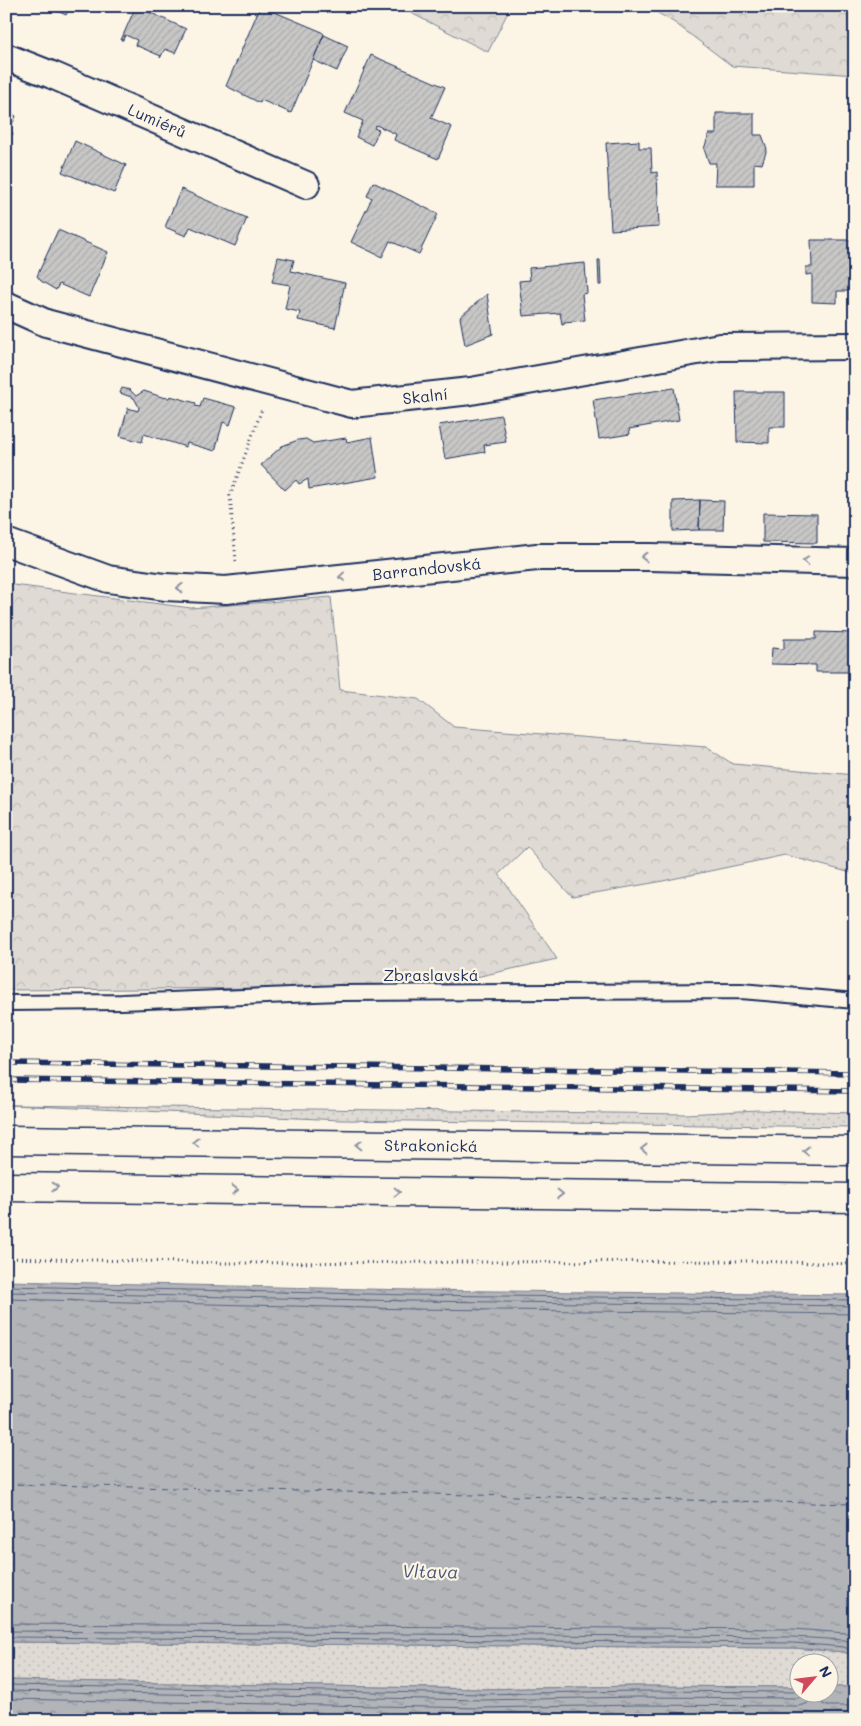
<svg xmlns="http://www.w3.org/2000/svg" width="861" height="1726" font-family="Mali,sans-serif">
<defs>
<pattern id="grass-dots" width="8" height="8" patternUnits="userSpaceOnUse" patternTransform="scale(1.25)"><rect width="8" height="8" fill="#dfdbd4"/><path d="M2 2h.1M6 6h.1" fill="none" stroke="#bfbcb8" stroke-width="1.8" stroke-linecap="round"/></pattern>
<pattern id="forest-crowns" width="20" height="18" patternUnits="userSpaceOnUse" patternTransform="scale(1.25)"><rect width="20" height="18" fill="#dfdbd4"/><path d="M2 6a3 3 0 1 1 6 0M12 15a3 3 0 1 1 6 0" fill="none" stroke="#bfbcb8"/></pattern>
<pattern id="water-ripples" width="26" height="14" patternUnits="userSpaceOnUse" patternTransform="scale(1.25)"><rect width="26" height="14" fill="#b2b4b8"/><path d="M2 4q2-2 4 0t4 0M15 11q2-2 4 0t4 0" fill="none" stroke="#909399"/></pattern>
<pattern id="building-hatch" width="6" height="6" patternUnits="userSpaceOnUse" patternTransform="scale(1.25)"><rect width="6" height="6" fill="#c8c7c6"/><path d="M-1 1l2-2M0 6l6-6M5 7l2-2" fill="none" stroke="#ababac"/></pattern>
</defs>
<rect width="100%" height="100%" fill="#fcf5e5"/>
<filter id="ink" filterUnits="userSpaceOnUse"><feTurbulence type="fractalNoise" baseFrequency=".02" numOctaves="2"/><feDisplacementMap in="SourceGraphic" scale="10" xChannelSelector="R" yChannelSelector="G"/><feConvolveMatrix kernelMatrix="1 2 1 2 8 2 1 2 1" color-interpolation-filters="sRGB"/></filter>
<g filter="url(#ink)">
<path fill="url(#grass-dots)" stroke="#7d8599" d="M10,1105l676,9 72,-4 97,3v14l-514,-7z
M6,1642l787,6 51,4 11,5v30h-26l-1,-23h-30v23l-161,-1 -155,3 -476,-9z"/>
<path fill="url(#forest-crowns)" stroke="#7d8599" d="M397,6h114l-23,46z
M646,6h209v69l-123,-9 -57,-43z
M6,584l185,24 140,-11 9,93 78,9 36,28 252,20 27,17 122,11v99l-70,-19 -127,27 -86,15 -45,-50 -28,27 58,85 -126,28 -425,3z"/>
<path fill="url(#water-ripples)" stroke="#767f94" d="M6,1281l405,9 444,5v362l-11,-5 -51,-4 -787,-6z
M6,1680l476,9 155,-3 161,1v7h30l1,-7h26v33h-849z"/>
<g fill="none" stroke-linecap="round" stroke-linejoin="round">
<path stroke="#576482" stroke-width="1" d="M6,1286l405,9 444,5
M6,1292l405,9 444,5
M6,1299l405,10 444,5
M6,1624l787,5 53,4 9,3
M6,1631l787,6 52,3 10,5
M6,1637l787,6 51,4 11,5
M6,1685l476,9 155,-3 161,1
M6,1691l476,9 155,-3 161,1 9,-4
M6,1699l476,9 155,-3 161,1 8,-2 7,-5 14,7h28"/>
<path stroke="#485779" stroke-width="1" stroke-dasharray="6 5" stroke-linecap="butt" d="M6,1484l849,20"/>
</g>
<path fill="url(#building-hatch)" stroke="#1b2f5e" d="M47,6h23l-4,9z
M136,6l50,23 -11,24 -10,-4 -5,9 1,-2 -26,-11 2,-5 -12,-5 -2,5h-2z
M260,7l5,1 55,23 4,3 -33,79 -30,-13 -1,3 -34,-17z
M324,35l24,11 -11,25 -24,-11z
M371,55l74,32 -14,31 21,9 -14,32 -44,-19 2,-6 -20,-9 -2,3 5,2 -7,15 -16,-8 7,-16 -18,-8z
M6,111l10,5 -7,15 4,2 -7,15z
M716,113h38v22h8l5,14 -5,15 -8,-1v22h-39l1,-22h-7l-5,-14 5,-15h7z
M75,141l51,24 -12,28 -52,-21z
M639,141v7h12l1,25 5,-1 2,55 -48,3 -5,-87z
M373,182l65,32 -19,40 -29,-13 -8,16 -31,-15 21,-44 -5,-2z
M181,189l66,29 -12,28 -45,-19 -4,9 -21,-9z
M58,230l50,22 -19,45 -30,-13 -3,6 -15,-9 -4,-5z
M811,240h41l1,51h-16v12l-25,-1v-28l-6,1v-8h6z
M278,257l16,3 -3,11 54,12 -10,45 -37,-8 2,-8 -15,-3 5,-24 -18,-3z
M598,260h2l1,25h-2z
M585,263l2,30 -5,1 3,26 -21,2v2h-2l-2,-11 -37,3 -4,-35 11,-1 -1,-12z
M487,294l6,40 -28,11 -5,-28z
M850,380h5v41h-6z
M122,388l8,2 6,6 8,-5 18,6 7,1 1,-2 26,7 -1,3 5,1 3,-9 33,9 -6,18 -7,-3 -8,29 -28,-8 -1,4 -42,-13 -2,8 -22,-6 8,-28 10,3 1,-4 -5,-9 -14,-5z
M674,388l5,32 -50,9 1,5 -31,5 -6,-39z
M736,392h49v35h-16v16l-32,-1z
M501,415l5,27 -22,3 1,7 -40,7 -6,-34z
M372,437l6,40 -69,12 -1,-10 -9,5 -3,-4 -11,10 -24,-25 21,-19 16,-6 8,-1 7,4 33,-5 1,4z
M700,500l-1,30 -26,1v-30z
M700,500l24,1 -1,29h-24z
M763,513l54,1v29l-54,-1z
M816,632l39,1v42h-2v-3h-37v-7l-45,-1 1,-16 12,1v-10h32z"/>
<g fill="none" stroke-linecap="round" stroke-linejoin="round">
<g stroke="#1b2f5e" stroke-width="18">
<path id="service" d="M6,1003l116,-1 217,-9 402,-2 114,10"/>
</g>
<g stroke="#1b2f5e" stroke-width="30">
<g id="minor">
<path id="s1" d="M6,57l46,18 254,110"/>
<path id="s2" d="M6,305l40,18 306,81 119,-13 249,-44 135,-1"/>
<path id="s3" d="M6,542l102,37 57,8 61,3 311,-33h113l205,5"/>
</g>
</g>
<g stroke="#1b2f5e" stroke-width="31">
<g id="primary">
<path id="s4" d="M6,1140l849,11"/>
<path d="M6,1187l849,11"/>
</g>
</g>
<path stroke="#1b2f5e" stroke-width="3" stroke-dasharray="1 4" stroke-linecap="butt" d="M236,561l-6,-65 32,-87
M6,1258l220,5 523,-2 106,3"/>
<use href="#service" stroke="#fcf5e5" stroke-width="14"/>
<use href="#minor" stroke="#fcf5e5" stroke-width="26"/>
<use href="#primary" stroke="#fcf5e5" stroke-width="28"/>
<g stroke="#1b2f5e" stroke-width="5.5">
<path id="rail" d="M6,1063l849,10
M6,1080l849,11"/>
</g>
<use href="#rail" stroke="#fcf5e5" stroke-width="4" stroke-dasharray="11" stroke-linecap="butt"/>
</g>
<defs><path id="oneway-chevron" d="M-2-3.5L2.5 0L-2 3.5" fill="none" stroke-width="1.6" stroke-linecap="round" stroke-linejoin="round" transform="scale(1.25)"/></defs>
<g stroke="#8c92a2">
<use href="#oneway-chevron" transform="translate(644 557) rotate(-180)"/>
<use href="#oneway-chevron" transform="translate(806 561) rotate(-178)"/>
<use href="#oneway-chevron" transform="translate(342 577) rotate(174)"/>
<use href="#oneway-chevron" transform="translate(180 588) rotate(-178)"/>
<use href="#oneway-chevron" transform="translate(196 1142) rotate(-179)"/>
<use href="#oneway-chevron" transform="translate(359 1145) rotate(-179)"/>
<use href="#oneway-chevron" transform="translate(644 1149) rotate(-179)"/>
<use href="#oneway-chevron" transform="translate(806 1151) rotate(-179)"/>
<use href="#oneway-chevron" transform="translate(55 1187) rotate(1)"/>
<use href="#oneway-chevron" transform="translate(235 1190) rotate(1)"/>
<use href="#oneway-chevron" transform="translate(397 1192) rotate(1)"/>
<use href="#oneway-chevron" transform="translate(560 1194) rotate(1)"/>
</g>
</g>
<g text-anchor="middle" stroke-width="4.5" stroke-linejoin="round" paint-order="stroke">
<g font-size="16" fill="#1b2f5e" stroke="#fcf5e5">
<text dy="6" stroke="none"><textPath href="#s1" startOffset="164">Lumiérů</textPath></text>
<text dy="6" stroke="none"><textPath href="#s2" startOffset="434">Skalní</textPath></text>
<text dy="6" stroke="none"><textPath href="#s3" startOffset="429">Barrandovská</textPath></text>
<text x="431" y="981">Zbraslavská</text>
<text dy="6" stroke="none"><textPath href="#s4" startOffset="425">Strakonická</textPath></text>
</g>
<g font-size="18" font-style="italic" fill="#485779" stroke="#fcf5e5">
<text transform="translate(430 1572) rotate(1)" y="6">Vltava</text>
</g>
</g>
<rect width="861" height="1726" fill="none" stroke="#fcf5e5" stroke-width="25"/>
<rect x="12" y="12" width="836" height="1701" fill="none" stroke="#1b2f5e" stroke-width="2" filter="url(#ink)"/>
<g transform="translate(814 1678) rotate(62)"><circle r="24" fill="#fcf5e5" stroke="#a2a6af"/>
<path d="M0-4L9 19L0 12L-9 19Z" fill="#d1495b"/>
<text y="-8" font-size="14" font-weight="bold" text-anchor="middle" fill="#1b2f5e">N</text>
</g>
</svg>
